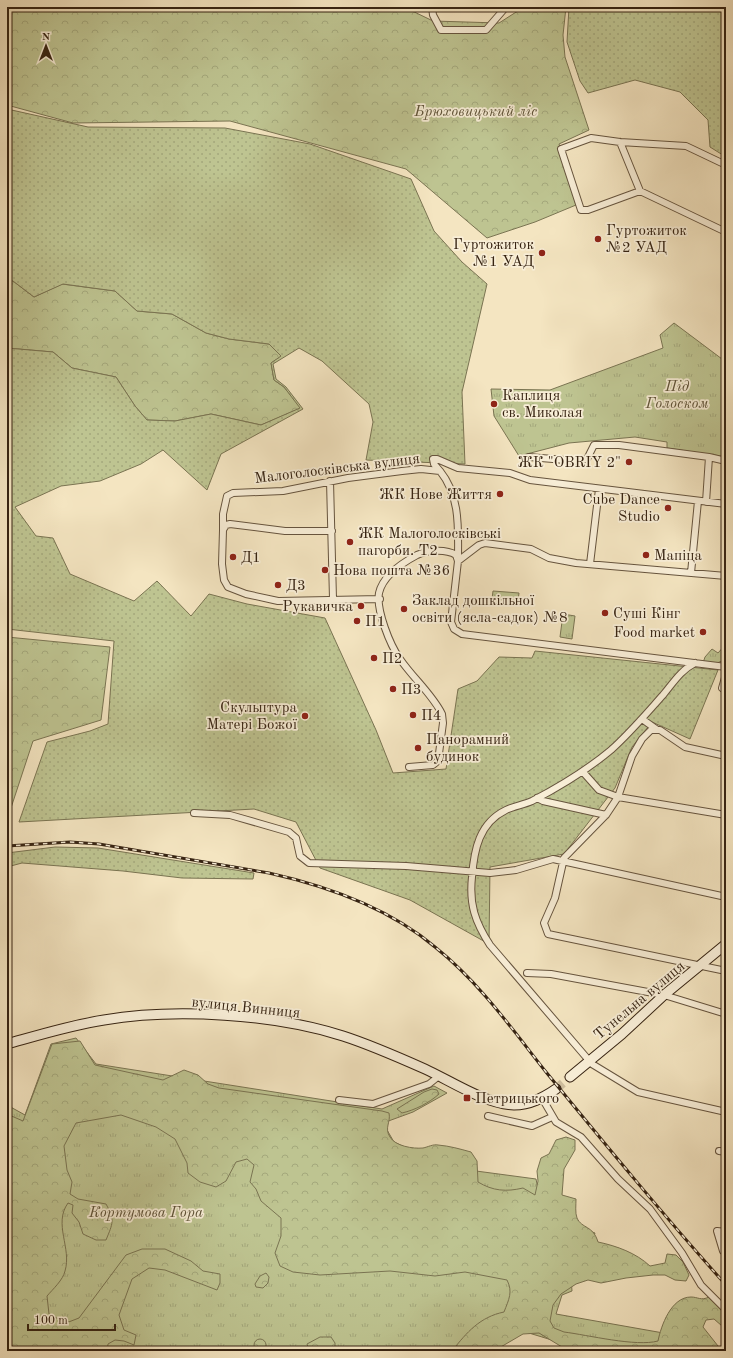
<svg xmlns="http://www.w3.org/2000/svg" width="733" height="1358" font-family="'Old Standard TT',serif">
<defs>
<pattern id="grass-tufts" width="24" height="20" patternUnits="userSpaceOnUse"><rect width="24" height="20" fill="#bec491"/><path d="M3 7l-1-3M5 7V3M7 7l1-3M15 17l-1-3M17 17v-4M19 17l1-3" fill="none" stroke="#a4a87c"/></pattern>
<pattern id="forest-crowns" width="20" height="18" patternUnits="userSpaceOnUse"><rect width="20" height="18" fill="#bec491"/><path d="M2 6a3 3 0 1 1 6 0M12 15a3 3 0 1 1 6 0" fill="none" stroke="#a4a87c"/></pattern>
<pattern id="garden-dots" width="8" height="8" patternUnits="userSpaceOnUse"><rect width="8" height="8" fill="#bec491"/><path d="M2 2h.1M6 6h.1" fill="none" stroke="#a4a87c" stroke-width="1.8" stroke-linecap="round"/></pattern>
</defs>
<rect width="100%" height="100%" fill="#f4e5c1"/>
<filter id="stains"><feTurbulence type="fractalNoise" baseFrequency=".005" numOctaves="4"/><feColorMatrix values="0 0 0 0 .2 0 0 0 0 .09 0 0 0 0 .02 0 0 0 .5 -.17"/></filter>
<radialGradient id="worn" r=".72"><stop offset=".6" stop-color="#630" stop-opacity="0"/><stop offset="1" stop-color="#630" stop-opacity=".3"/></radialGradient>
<path fill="url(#grass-tufts)" stroke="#7a7452" d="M674,323l52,39v95l-59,-9v-6l-32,-5 -66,6 -50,13 -25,-40 -3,-27 59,1 113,-42 -3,-13z
M493,591l26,2 -1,8 -26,-2z
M301,603h26l4,8 -30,-3z
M563,614l12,2 -3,23 -12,-2z
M726,644v15l-11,5 -12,-1 2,-6 7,-8 6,4z
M76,1038l20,26 286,45 52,-23 13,7 -34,19 -30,11 11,19 52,25 90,12 3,15 15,24 41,15 -7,18 -18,14 2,26 -10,4 -6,19 130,23 -43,14 -78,-7 -69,-21 -18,15 4,13h-475v-246l18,10 26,-71z"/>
<path fill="url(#forest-crowns)" stroke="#7a7452" d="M7,7h397l29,14 66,2 25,-16h42l-3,28 2,22 24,73 -30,14 17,61 -41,17 -48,16 -81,-69 -176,-48 -157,2 -66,-18z
M7,280l6,1 21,16 28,-13 53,7 22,20 35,3 34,19 23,6 40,5 13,12 -11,7 3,17 10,7 17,21 -40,17 -50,-11 -36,7 -28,-1 -12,-14 -19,-29 -44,-9 -19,-16 -46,-4z
M7,637l103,10 -9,73 -68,21 -26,79z
M80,1041l15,24 68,15 21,-10 14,5 10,9 11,4 163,23 7,2c2,9 -5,15 1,24 5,9 23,12 33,11 5,-1 10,-4 15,-3 12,1 22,4 33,7l6,9 1,21c15,9 28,10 45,6l12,7 3,-14 -1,-10 4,-13 8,-4 7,-14 10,-3 9,3v10l-11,19 -2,26 14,4c0,6 -1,14 1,19 5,11 16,7 21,24 19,4 38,11 52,24l15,-3 2,-9 9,1 7,7 6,13 -3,6 -11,-1 -10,-5h-12l-27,3 -25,5 -13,-3 -12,4 -15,10 -8,11 -3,16 4,7 10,4c24,3 72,15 94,9 3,-15 13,-44 33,-44 7,0 10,4 18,0 16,13 17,17 17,36l-4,-7 -8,-7 -8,1 -3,7 19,24h-147l-13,-4 -23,-14 -16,1 -24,14 -47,3c15,-19 28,-34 52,-39 5,-13 9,-20 3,-32l-42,-8 -30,4 -45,-5 -70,4 -27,-3 -13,-6 -5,-13 6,-17v-18l-20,-17 -5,-12 -6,-7 4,-17 -7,-6 -11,3 -10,19 -10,6 -16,-5 -12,-9 -1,-10 -12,-24 -19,-12 -35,-12 -45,8 -12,23 3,24 5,12 -2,12 8,5 28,5c9,16 7,19 0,36h-10l-13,-6 -4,-12 -7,-9 1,-8 -5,-2c-15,21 4,45 -3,68 -2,9 -12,18 -18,25l2,18 17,9 13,-5 47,-63 16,-6h23l26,12 12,10 17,3v9l-3,7 -52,-20 -16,-2 -17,11 -13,36 5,15 12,5 -2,10 -10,-4 -9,-1 -7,4 -1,7h-100v-237l16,7 29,-77z
M432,1089l5,1 2,4c-10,9 -24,16 -37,19l-5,-4 27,-17z
M266,1273l3,4 -1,6 -5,5 -7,-1 -1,-3 5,-8z
M320,1337h11l4,6v6l-4,2h-22l-2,-7z
M254 1345a6 6 0 1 1 12 0a6 6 0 1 1-12 0Z"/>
<path fill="url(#garden-dots)" stroke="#7a7452" d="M569,7h157v150l-16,-10 -2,-27 -28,-28 -45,-12 -47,13 -8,-12 -13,-39z
M7,109l81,18 137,1 85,16 101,35 23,52 28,31 25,22 -25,108 3,72 -99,-4 7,-38 -4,-18 -47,-43 -23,-13 -26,16 3,15 10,8 17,22 -82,45 -14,36 -44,-40 -22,14 -41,17 -39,5 -46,21 21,29 17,2 17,36 64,27 23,-20 34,35 18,-22 38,10 78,14 51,112 17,43 53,-4 12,-80 19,-8 22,-24 33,1 3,-7 183,19 -28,69 -38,-17 -20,25 -17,41 -51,66 -74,13 -1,77 -79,-44 -90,-32 -24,-46 -42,-13 -235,13 28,-80 43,-11 18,-7 6,-83 -107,-12v-281l46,4 19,16 44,9 19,29 12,14 28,1 36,-7 50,11 39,-17 -16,-21 -10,-7 -3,-17 10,-7 -12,-12 -40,-5 -23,-6 -34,-19 -35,-3 -22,-20 -52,-7 -29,13 -21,-16 -6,-1z
M55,847l43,1 156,25 -1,6 -71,-1 -59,-7 -101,-8 -15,4v-14z"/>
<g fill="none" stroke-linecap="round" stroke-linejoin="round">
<path stroke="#cebe9e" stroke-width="9" stroke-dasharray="9 4.5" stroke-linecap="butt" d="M556,1089l14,-12"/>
<g stroke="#66543e" stroke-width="8">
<path id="minor" d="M432,7l1,8 8,15h45l20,-23
M620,142l20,49 86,41
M640,191l-52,19h-7l-20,-61 30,-11 29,4 66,4 40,19
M529,457l48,4 10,-2 7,-14h25l90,12 -3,45
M709,457l17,4
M440,471l-6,-7 -1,-5h4l21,9 52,5 20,7 196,24
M330,481l3,118
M223,530v-16l4,-18 6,-3 50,-2 65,-13 54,-7 19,-2 19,2c21,26 18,59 18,90l-2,-6c-10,-6 -28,-5 -39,0 -15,8 -34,20 -38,38 -3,17 11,52 21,66 13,19 32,35 42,55l1,9 -5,38 -5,4 -24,2
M332,531h-47l-55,-7 -4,1 -3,5 -1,34 2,16 4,7 18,7 32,7 102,-2
M590,564l9,-75
M691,573l7,-72
M726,576l-150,-13 -27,-5 -18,-9 -46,-6 -6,2 -21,16 -7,61 3,7 8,5 264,33
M695,663c-14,7 -22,20 -32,32 -17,19 -33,38 -52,55 -24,20 -52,37 -79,51 -9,4 -18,5 -26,9 -27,13 -32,40 -34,67 -3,27 3,45 18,68l102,119 46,28 88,20
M726,674l-4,14 4,3
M642,719l14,10
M726,756l-41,-9 -25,-17h-9l-9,9 -10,17 -14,41 -12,18 -42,43 -9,40 -11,25 4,11 178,37
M583,772l16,18 19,7 108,18
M537,798l6,3 63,14
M194,813l36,2 59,17 7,6 4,18 9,7 97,3 84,7 26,-3 37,-11 173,38
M527,973l24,1 113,21 62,19
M542,1098l14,24 25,15 37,42 32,30 32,44 19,32 25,25
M339,1100l34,4 56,-20 10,-8
M488,1116l44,10 20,-9
M719,1151l7,1
M726,1232l-9,-1 6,20 3,3"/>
</g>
<g stroke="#362312" stroke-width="11">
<path id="secondary" d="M7,1044c32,-9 64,-19 97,-24 71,-12 171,-6 239,16 28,9 55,21 82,33 26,12 60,35 89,36 16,0 29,-7 42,-16
M570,1077l52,-43 42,-39 62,-51"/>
</g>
<use href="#minor" stroke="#f8eed7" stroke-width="6"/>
<use href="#secondary" stroke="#f8eed7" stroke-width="9"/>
<g stroke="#362312" stroke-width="3">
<path id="rail" d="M7,846l63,-4 29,2 170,29c58,13 120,35 166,74 44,35 77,82 111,125 59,72 118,144 180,213"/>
</g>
<use href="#rail" stroke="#f8eed7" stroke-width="1.5" stroke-dasharray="4.5" stroke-linecap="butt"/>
</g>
<g fill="#8f2418" stroke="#f8eed7" stroke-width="1.5">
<circle cx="598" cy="239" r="4"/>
<circle cx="542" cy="253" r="4"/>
<circle cx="494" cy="404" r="4"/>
<circle cx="629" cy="462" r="4"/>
<circle cx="500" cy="494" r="4"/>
<circle cx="668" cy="508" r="4"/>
<circle cx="350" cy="542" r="4"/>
<circle cx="646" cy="555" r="4"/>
<circle cx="233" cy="557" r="4"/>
<circle cx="325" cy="570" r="4"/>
<circle cx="278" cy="585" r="4"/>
<circle cx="361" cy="606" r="4"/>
<circle cx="404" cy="609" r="4"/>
<circle cx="605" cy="613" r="4"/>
<circle cx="357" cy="621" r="4"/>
<circle cx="703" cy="632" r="4"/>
<circle cx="374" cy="658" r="4"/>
<circle cx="393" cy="689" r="4"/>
<circle cx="413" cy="715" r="4"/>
<circle cx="305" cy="716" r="4"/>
<circle cx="418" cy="748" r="4"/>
<rect x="463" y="1094" width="8" height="8" rx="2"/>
</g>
<g text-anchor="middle" stroke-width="3.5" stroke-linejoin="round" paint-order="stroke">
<g font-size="15" font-style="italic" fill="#5f5338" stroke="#f8eed7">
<text x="476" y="116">Брюховицький ліс</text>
<text x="677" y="391">Під<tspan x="677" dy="17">Голоском</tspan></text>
<text x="146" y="1217">Кортумова Гора</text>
</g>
<g font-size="15" fill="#362312" stroke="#f8eed7" text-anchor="start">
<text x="606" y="235">Гуртожиток<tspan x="606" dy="17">№2 УАД</tspan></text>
<text x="534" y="249" text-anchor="end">Гуртожиток<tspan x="534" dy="17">№1 УАД</tspan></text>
<text x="502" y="400">Каплиця<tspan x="502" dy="17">св. Миколая</tspan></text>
<text x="621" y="467" text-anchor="end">ЖК "OBRIY 2"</text>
<text x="492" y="499" text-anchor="end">ЖК Нове Життя</text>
<text x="660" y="504" text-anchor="end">Cube Dance<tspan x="660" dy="17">Studio</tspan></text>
<text x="358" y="538">ЖК Малоголосківські<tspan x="358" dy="17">пагорби. Т2</tspan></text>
<text x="654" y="560">Мапіца</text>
<text x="241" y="562">Д1</text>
<text x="333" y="575">Нова пошта №36</text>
<text x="286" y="590">Д3</text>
<text x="412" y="605">Заклад дошкільної<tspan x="412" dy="17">освіти (ясла-садок) №8</tspan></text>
<text x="353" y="611" text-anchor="end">Рукавичка</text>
<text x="613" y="618">Суші Кінг</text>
<text x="365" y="626">П1</text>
<text x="695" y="637" text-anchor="end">Food market</text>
<text x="382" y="663">П2</text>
<text x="401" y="694">П3</text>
<text x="297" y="712" text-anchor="end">Скульптура<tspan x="297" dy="17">Матері Божої</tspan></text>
<text x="421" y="720">П4</text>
<text x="426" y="744">Панорамний<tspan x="426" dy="17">будинок</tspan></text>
<text x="475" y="1103">Петрицького</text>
</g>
<g font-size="15" fill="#362312" stroke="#f8eed7">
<text transform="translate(337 468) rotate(-7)" y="5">Малоголосківська вулиця</text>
<text transform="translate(639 1000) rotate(-40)" y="5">Тунельна вулиця</text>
<text transform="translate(246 1007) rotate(6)" y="5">вулиця Винниця</text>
</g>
</g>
<rect width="733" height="1358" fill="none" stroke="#f4e5c1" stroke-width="24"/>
<rect x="8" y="8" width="717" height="1342" fill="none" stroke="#362312" stroke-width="2"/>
<rect x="12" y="12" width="709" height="1334" fill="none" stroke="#362312"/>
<g transform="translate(46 46)" stroke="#f8eed7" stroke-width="3" paint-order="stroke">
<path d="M0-3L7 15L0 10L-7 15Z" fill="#362312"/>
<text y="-6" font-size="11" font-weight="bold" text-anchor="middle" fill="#362312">N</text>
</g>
<path d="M28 1324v6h87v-6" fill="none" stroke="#362312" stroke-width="2"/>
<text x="34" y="1324" font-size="12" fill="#362312" stroke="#f8eed7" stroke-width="3" paint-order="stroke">100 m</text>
<rect width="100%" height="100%" filter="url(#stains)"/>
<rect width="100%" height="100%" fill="url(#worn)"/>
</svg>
